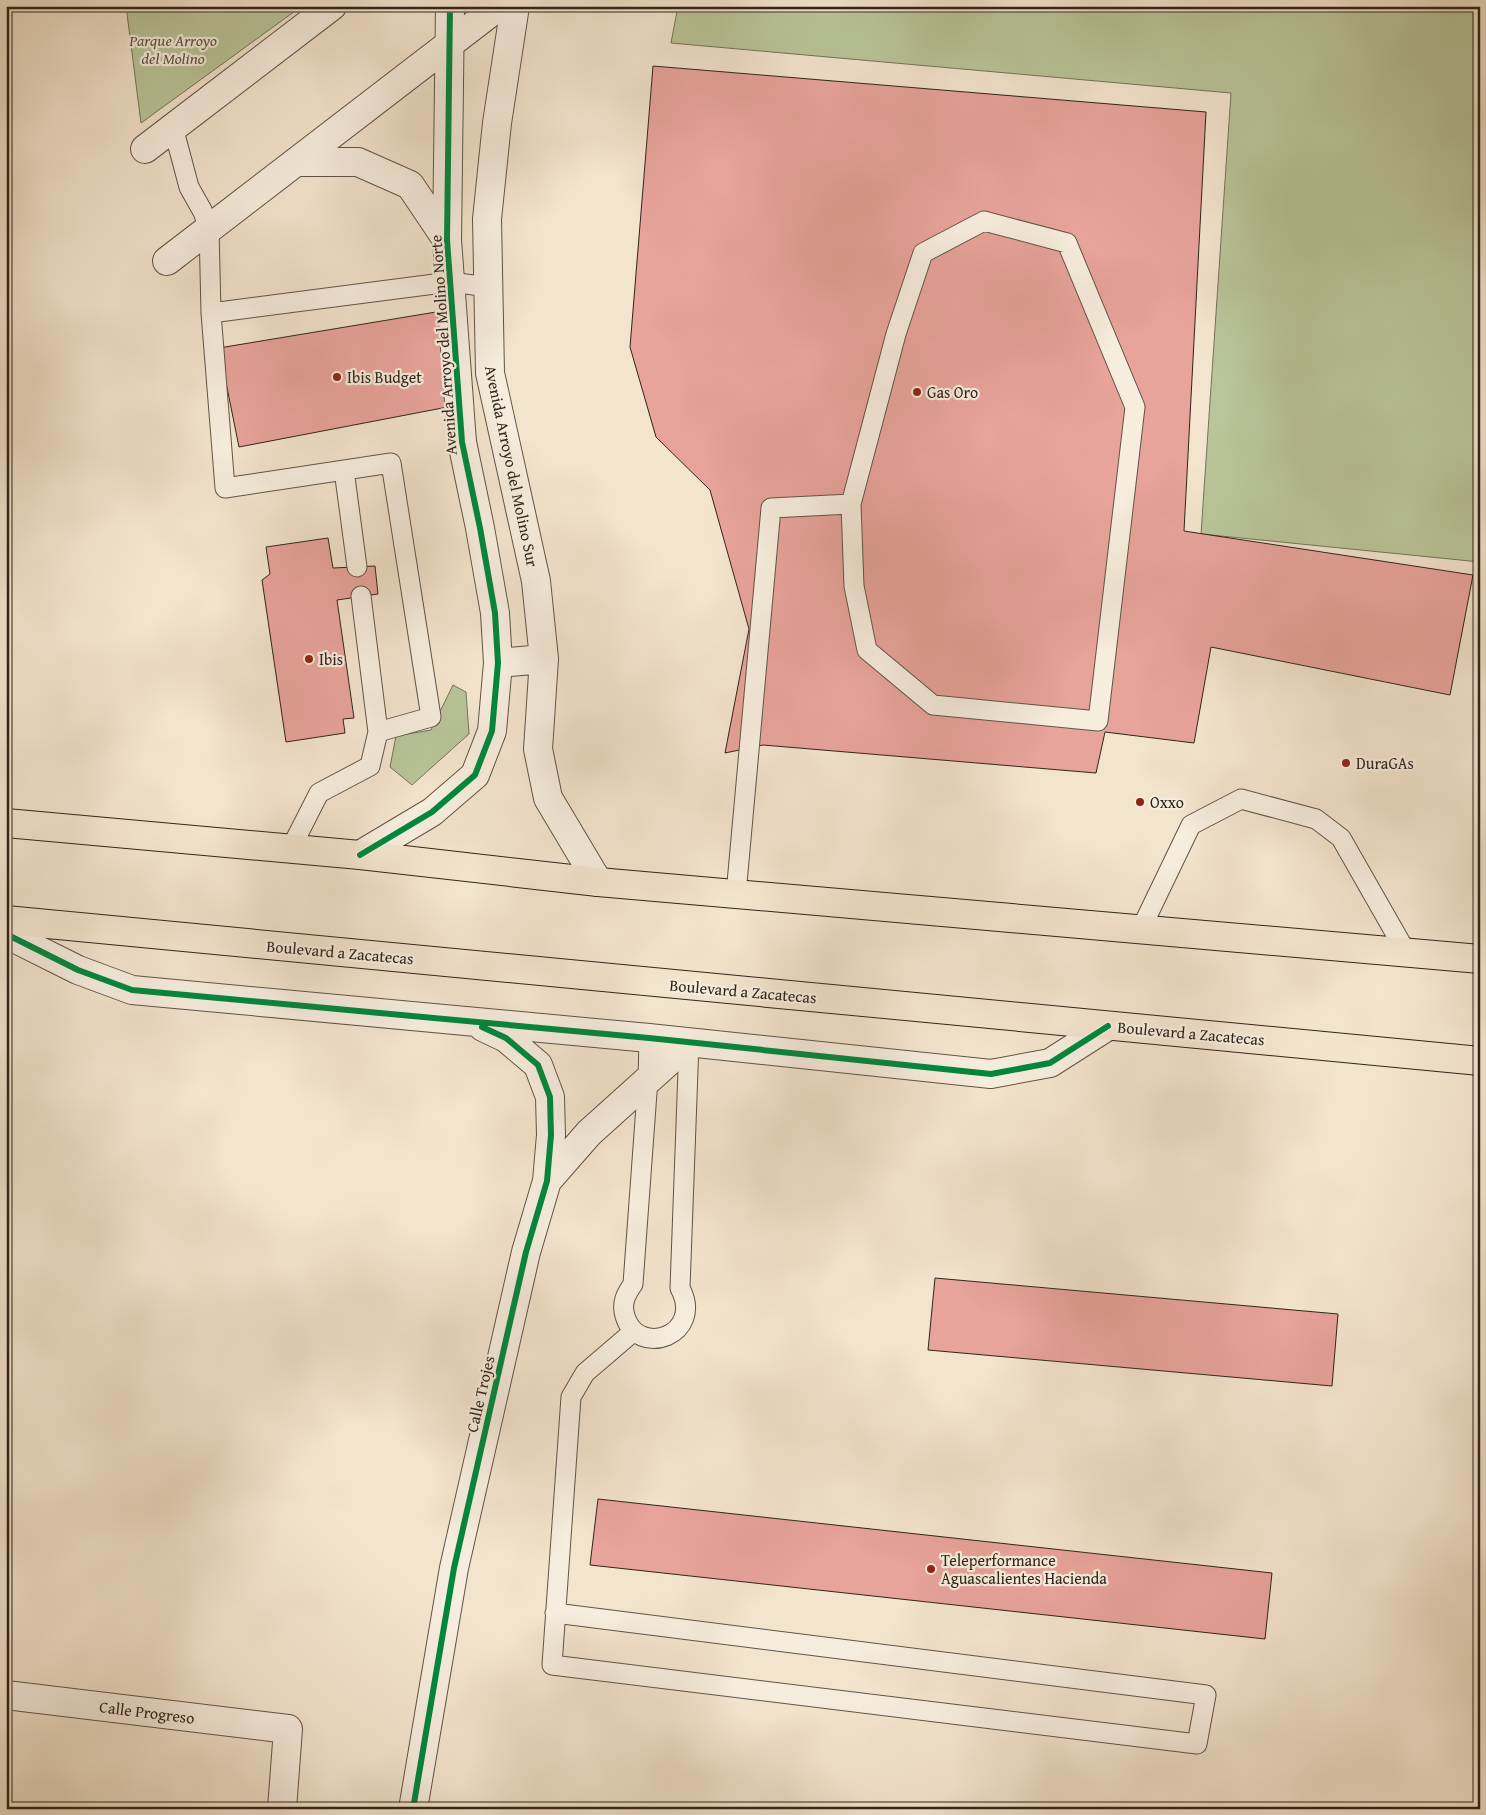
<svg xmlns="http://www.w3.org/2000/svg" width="1486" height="1815" font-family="'Gentium Book Plus',serif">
<rect width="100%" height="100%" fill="#f3e4cd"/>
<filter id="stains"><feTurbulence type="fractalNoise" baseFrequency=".004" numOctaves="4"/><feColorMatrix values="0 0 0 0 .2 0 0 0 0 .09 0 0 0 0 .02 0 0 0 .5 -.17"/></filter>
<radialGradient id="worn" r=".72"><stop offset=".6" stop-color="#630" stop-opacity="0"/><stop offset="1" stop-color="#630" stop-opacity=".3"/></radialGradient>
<path fill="#b9c59a" stroke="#74745a" d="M126,6h176l-161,117z
M678,6h802v556l-279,-28 30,-441 -560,-50z
M453,685l13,7 3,42 -57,51 -22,-18 6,-31 35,-6z"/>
<path fill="#e8a39b" stroke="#2f2419" d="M653,66l553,46 -22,419 289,44 -23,120 -239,-48 -17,96 -89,-11 -9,41 -333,-28 -38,8 24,-124 -39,-139 -54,-53 -26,-90z
M442,311l11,95 -214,41 -20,-99z
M328,538l5,30 42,-2 3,28 -41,6 17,118 -11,1 2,14 -59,9 -24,-162 8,-6 -4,-27z
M935,1278l403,36 -6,72 -404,-36z
M598,1499l674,74 -7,66 -675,-74z"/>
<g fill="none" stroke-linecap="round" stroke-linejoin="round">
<g stroke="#605446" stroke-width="21">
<path id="service" d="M173,127l16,60 14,25 6,16 2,85 14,175 166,-25 40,254 -53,15 -8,34 -51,27 -28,55
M984,221l83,22 68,164 -37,314 -165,-16 -66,-55 -13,-64 -3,-82 45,-170 27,-81z
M211,313l239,-31 39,5
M344,470l13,97
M361,596l17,136
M736,894l35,-386 80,-4
M1140,931l51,-106 50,-26 75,20 25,19 65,114
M649,1038l-1,41 -15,205c-7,10 -12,19 -8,32 13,43 80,19 55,-28l9,-245
M555,1613l651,82 -9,49 -645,-79 19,-268 14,-24 49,-42"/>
</g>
<g stroke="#605446" stroke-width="30">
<path id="minor" d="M515,6l-18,117 -10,96 3,154 46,208 8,78 -6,90 10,49 50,84
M145,149l187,-143
M296,162h62l52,23 37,55
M167,261l332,-255
M498,663l46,-4
M360,855l72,-43 43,-37 17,-44 6,-68 -3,-50 -15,-85 -18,-86 -15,-202 3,-234
M6,934l72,36 54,20 517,48 342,36 59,-11 58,-37
M547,1181l42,-48 100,-90
M6,1695l282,34 -6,80
M413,1809l41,-241 72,-316 21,-71 4,-46 -1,-38 -12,-32 -32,-27 -23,-11"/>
</g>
<g stroke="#2f2419" stroke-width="30">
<path id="primary" d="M6,823l354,32 238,27 882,77
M6,920l1474,141"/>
</g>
<use href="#service" stroke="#f7edde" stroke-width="19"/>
<use href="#minor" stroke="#f7edde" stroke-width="28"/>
<use href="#primary" stroke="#f3e4cd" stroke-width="28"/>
<g stroke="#f7edde" stroke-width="9">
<path id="cycleway" d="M360,855l72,-43 43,-37 17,-44 6,-68 -3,-50 -15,-85 -18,-86 -15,-202 3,-234
M6,934l72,36 54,20 517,48 342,36 59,-11 58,-37
M413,1809l41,-241 72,-316 21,-71 4,-46 -1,-38 -12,-32 -32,-27 -24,-11"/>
</g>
<use href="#cycleway" stroke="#00873e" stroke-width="6"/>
</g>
<g fill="#8f2418" stroke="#f7edde" stroke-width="2">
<circle cx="337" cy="377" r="5"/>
<circle cx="917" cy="392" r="5"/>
<circle cx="309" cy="659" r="5"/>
<circle cx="1346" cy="763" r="5"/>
<circle cx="1140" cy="802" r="5"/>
<circle cx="931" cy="1569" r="5"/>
</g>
<g text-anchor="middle" stroke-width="4.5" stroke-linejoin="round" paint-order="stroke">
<g font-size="16" font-style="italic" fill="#585440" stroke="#f7edde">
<text x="173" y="46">Parque Arroyo<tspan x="173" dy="18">del Molino</tspan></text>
</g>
<g font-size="16" fill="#2f2419" stroke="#f7edde">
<text transform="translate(443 345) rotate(-94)" y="6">Avenida Arroyo del Molino Norte</text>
<text transform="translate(512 466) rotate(78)" y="6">Avenida Arroyo del Molino Sur</text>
<text transform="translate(340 952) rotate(5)" y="6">Boulevard a Zacatecas</text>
<text transform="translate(743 991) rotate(5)" y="6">Boulevard a Zacatecas</text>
<text transform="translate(1191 1033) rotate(5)" y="6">Boulevard a Zacatecas</text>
<text transform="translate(480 1394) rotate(-77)" y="6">Calle Trojes</text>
<text transform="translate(147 1712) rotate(7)" y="6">Calle Progreso</text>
</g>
<g font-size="16" fill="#2f2419" stroke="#f7edde" text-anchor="start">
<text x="347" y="383">Ibis Budget</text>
<text x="927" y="398">Gas Oro</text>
<text x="319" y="665">Ibis</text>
<text x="1356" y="769">DuraGAs</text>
<text x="1150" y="808">Oxxo</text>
<text x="941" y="1566">Teleperformance<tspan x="941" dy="18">Aguascalientes Hacienda</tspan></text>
</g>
</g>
<rect width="1486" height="1815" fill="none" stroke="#f3e4cd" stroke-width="25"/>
<rect x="8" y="8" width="1471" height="1800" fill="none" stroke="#2f2419" stroke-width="2.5"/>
<rect x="12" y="12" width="1461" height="1790" fill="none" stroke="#2f2419"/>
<rect width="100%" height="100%" filter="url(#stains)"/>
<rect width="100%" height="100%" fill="url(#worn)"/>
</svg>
